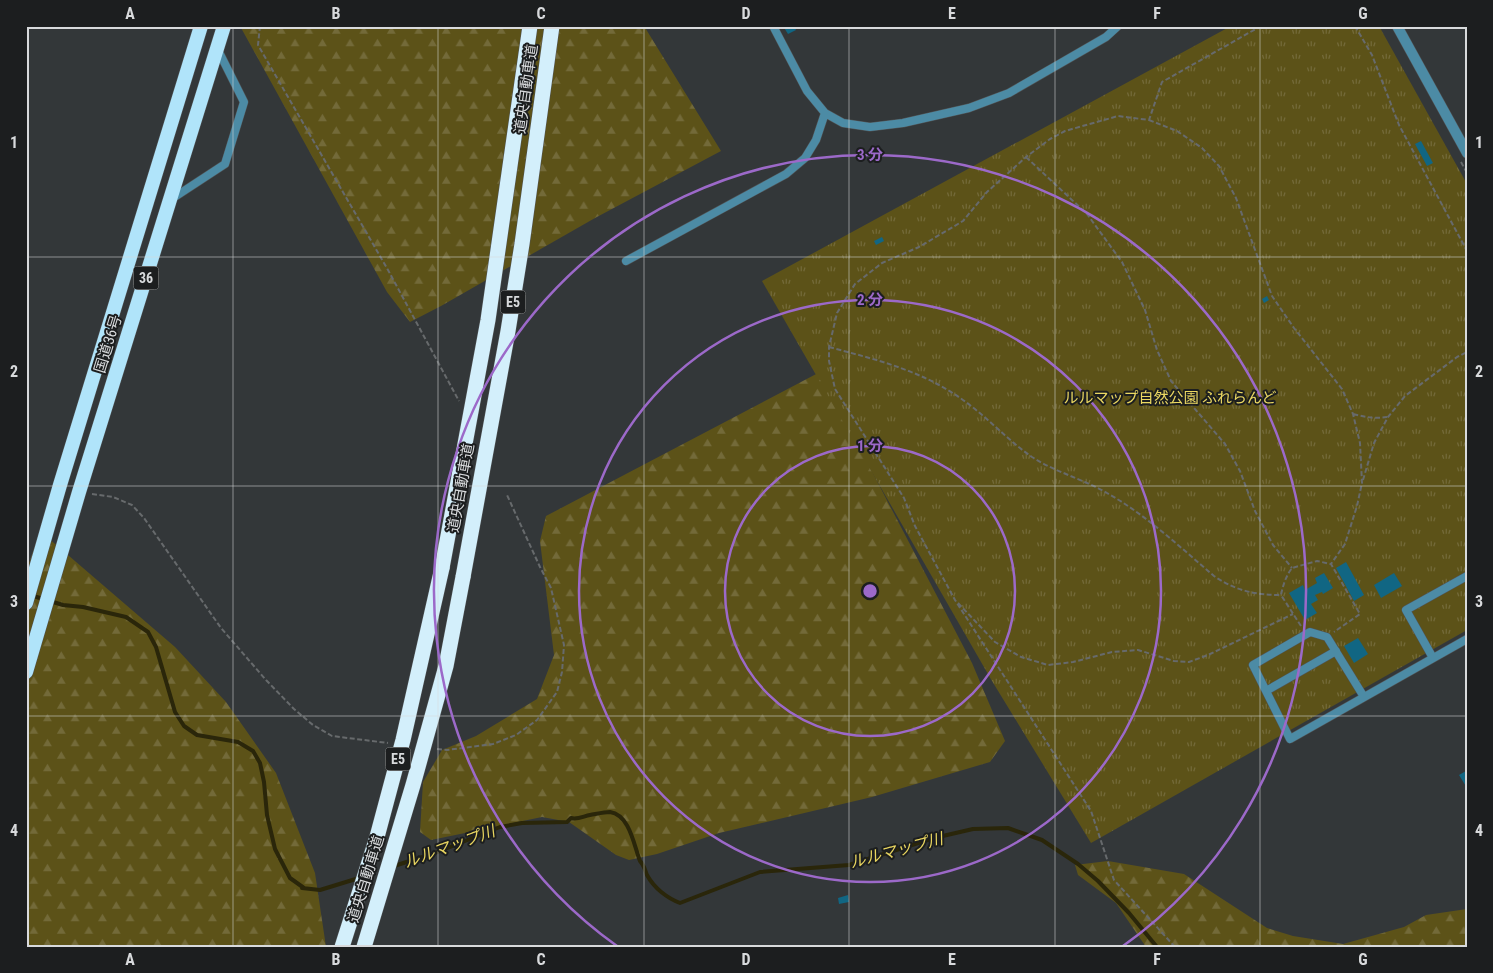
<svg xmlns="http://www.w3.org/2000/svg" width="1493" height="973" font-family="'Roboto Condensed','Noto Sans JP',sans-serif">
<defs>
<pattern id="forest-firs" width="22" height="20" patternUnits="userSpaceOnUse" patternTransform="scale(1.25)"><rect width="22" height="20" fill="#5c5218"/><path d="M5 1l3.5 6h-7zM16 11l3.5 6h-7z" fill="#736a39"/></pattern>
<pattern id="park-tufts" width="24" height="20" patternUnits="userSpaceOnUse" patternTransform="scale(1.25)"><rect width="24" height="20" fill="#5c5218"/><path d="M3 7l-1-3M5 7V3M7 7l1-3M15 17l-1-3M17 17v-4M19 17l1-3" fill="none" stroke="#736a39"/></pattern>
</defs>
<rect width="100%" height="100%" fill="#333739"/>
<path fill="url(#forest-firs)" d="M240,26h404l77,125 -126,67 -154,88 -31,16 -23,-30z
M820,372l152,291 33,78 -15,21 -118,35 -153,36 -62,21 -28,6 -13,-5 -47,-33 -27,-5 -111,23 -11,-8 3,-50 19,-32 34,-14 61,-37 17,-44 -14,-114 6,-25z
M40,531l135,116 51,55 50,71 39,100 11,74h-300v-375z
M1108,861l76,13 83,54 26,8 50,8 61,-17 22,-12 41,-6v38h-321l-30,-44 -38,-28 -3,-10z"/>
<path fill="url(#park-tufts)" d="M1231,26h148l88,158v446l-376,213 -99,-162 -230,-400z"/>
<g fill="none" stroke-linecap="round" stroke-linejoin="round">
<path stroke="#2a260a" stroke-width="4" d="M30,595l33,10 20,2 43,10 22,15 8,15 19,65 9,14 13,9 41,7 15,9 7,12 4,19 3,33 8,34 15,29 14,10h-2l18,2 39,-12
M394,866l41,-13 65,-26 22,-4 45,-1 4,-4c6,2 13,-2 19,-3 6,-1 14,-3 20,-3 20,3 24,34 30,49 4,4 5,9 7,14 7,13 20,23 33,28l80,-31 89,-7 85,-27 39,-9 35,-1 34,12 36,24 20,17 31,32 28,34"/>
</g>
<path fill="#116683" d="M783,26h11l2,4 -8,4z
M1421,141l12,22 -6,3 -12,-22z
M882,237l2,4 -8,4 -2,-4z
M1267,296l2,4 -5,3 -2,-4z
M1346,562l18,33 -10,6 -18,-33z
M1324,573l9,15 -10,6 -1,-2 -7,3 3,5 -7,4 6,9 -12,7 -16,-27 14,-8 2,5 12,-7 -2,-5z
M1394,573l8,13 -21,12 -7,-13z
M1358,638l10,16 -14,9 -10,-17z
M1466,771l1,1v16l-8,-13z
M848,895l1,7 -10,2 -1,-6z"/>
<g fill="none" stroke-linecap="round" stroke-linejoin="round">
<g stroke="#515456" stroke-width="9">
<path id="service" d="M773,26l34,65 18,22 18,10 27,4 33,-4 66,-15 40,-15 97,-56 12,-11
M170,200l55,-36 19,-62 -27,-54
M626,261l160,-87 19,-16 11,-18 9,-27
M1433,658l-27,-48 61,-34
M1266,691l70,-40
M1364,697l-37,-60 -17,-5 -57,33 37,74 177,-100"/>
</g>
<g stroke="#515456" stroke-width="11">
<path id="tertiary" d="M1397,26l70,127"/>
</g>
<g stroke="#515456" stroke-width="15">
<path id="trunk" d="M26,603l34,-118 141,-459
M26,672l53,-180 145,-466"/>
</g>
<g stroke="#515456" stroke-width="16">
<path id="motorway" d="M442,568l46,-248 42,-294
M463,577l45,-246 14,-87 30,-218"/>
</g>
<path stroke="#676a6c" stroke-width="2" stroke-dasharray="5 2.5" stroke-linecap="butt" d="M260,26l-2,19 130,225 71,131
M1355,26l17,29 27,70 68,126
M1149,120l28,11 25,17 17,18 17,32 36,98 22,32 48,61 11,25 7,29 2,40 -5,23 -12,38 -14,20
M1026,157l61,57 35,48 23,48 12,40 14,31 54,63 15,27 15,40 18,34 19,23
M1461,162l6,11
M829,347c52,14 99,25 142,59 21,16 39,36 61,51 23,15 51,22 75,36 39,22 73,54 107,83 22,15 42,19 67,19
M1353,414c12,3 21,5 34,3
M1363,480l11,-37 14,-26 17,-21 52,-39 10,-5
M92,494l21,3 19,8 12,13 77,110 45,52 28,29 19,16 19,11 56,7
M958,603l37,39 26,15 27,8 25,-3 39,-10 26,-2 36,11 15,1 19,-7 85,-41
M1301,626l-20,-31c2,-10 5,-19 11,-27l25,-7 14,3 29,50 -26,18
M437,749l10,1 46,-6 23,-9 21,-15 20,-28 5,-20 2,-27 -13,-57 -11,-21 -33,-72
M1175,947l-61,-67 -23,-69 -136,-211 -40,-74 -11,-28 -69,-109 -6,-28v-14l8,-34 18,-29 27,-21 37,-16 44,-26 24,-29 39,-35 24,-18 15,-8 53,-15 31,4 13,-38 99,-56"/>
<use href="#service" stroke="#4c8ba5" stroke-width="8"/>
<use href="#tertiary" stroke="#4c8ba5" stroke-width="10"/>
<use href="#trunk" stroke="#b0e4fa" stroke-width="14"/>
<use href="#motorway" stroke="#d3effb" stroke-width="15"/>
<g stroke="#515456" stroke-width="16" stroke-linecap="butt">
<path id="motorway-bridge" d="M342,947l35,-110 26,-97 39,-172
M364,947l49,-162 33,-119 17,-89"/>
</g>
<use href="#motorway-bridge" stroke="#d3effb" stroke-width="15"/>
</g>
<path fill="none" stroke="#d8dadc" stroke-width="1" stroke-opacity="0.55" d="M233,26v921M438,26v921M644,26v921M849,26v921M1055,26v921M1260,26v921M26,257h1441M26,486h1441M26,716h1441"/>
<g fill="none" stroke="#9c69c9" stroke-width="2.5">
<circle cx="870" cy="591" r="145"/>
<circle cx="870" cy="591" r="291"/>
<path d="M617 946A436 436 0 1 1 1123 946"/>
</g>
<g text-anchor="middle" stroke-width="4" stroke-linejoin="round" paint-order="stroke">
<g fill="#1c1e1f" stroke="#a0a2a3" stroke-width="1">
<rect x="133.5" y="266.5" width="25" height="23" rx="4"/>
<rect x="500.5" y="290.5" width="25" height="23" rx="4"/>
<rect x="385.5" y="747.5" width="25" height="23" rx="4"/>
</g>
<g font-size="14" font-weight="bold" fill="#d8dadc">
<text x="146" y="283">36</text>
<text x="513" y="307">E5</text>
<text x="398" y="764">E5</text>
</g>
<g font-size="15" fill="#d8dadc" stroke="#1c1e1f">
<text transform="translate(526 89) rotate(-82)" y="5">道央自動車道</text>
<text transform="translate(108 344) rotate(-73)" y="5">国道36号</text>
<text transform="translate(461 488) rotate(-80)" y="5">道央自動車道</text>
<text transform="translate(366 879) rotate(-73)" y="5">道央自動車道</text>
</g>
<g font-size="15" fill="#ebd862" stroke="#1c1e1f">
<text x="1170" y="403">ルルマップ自然公園 ふれらんど</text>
</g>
<g font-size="16" font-style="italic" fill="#e9d660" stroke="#1c1e1f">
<text transform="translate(449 846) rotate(-20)" y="6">ルルマップ川</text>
<text transform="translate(896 850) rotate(-15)" y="6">ルルマップ川</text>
</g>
</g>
<circle cx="870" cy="591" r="8" fill="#9c69c9" stroke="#1c1e1f" stroke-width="2.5"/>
<g font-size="15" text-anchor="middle" font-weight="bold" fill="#9c69c9" stroke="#1c1e1f" stroke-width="4" stroke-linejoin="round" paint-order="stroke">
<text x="870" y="160">3 分</text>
<text x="870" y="305">2 分</text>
<text x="870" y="451">1 分</text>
</g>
<rect width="1493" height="973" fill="none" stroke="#1c1e1f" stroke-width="55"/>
<rect x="28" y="28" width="1438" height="918" fill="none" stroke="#d8dadc" stroke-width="2"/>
<g font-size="16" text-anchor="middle" font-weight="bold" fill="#d8dadc">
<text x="130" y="19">A</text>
<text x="336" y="19">B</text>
<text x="541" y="19">C</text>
<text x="746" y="19">D</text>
<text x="952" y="19">E</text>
<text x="1157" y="19">F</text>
<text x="1363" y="19">G</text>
<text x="14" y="148">1</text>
<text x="1479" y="148">1</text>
<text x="14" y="377">2</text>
<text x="1479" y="377">2</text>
<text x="14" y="607">3</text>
<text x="1479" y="607">3</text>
<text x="14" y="836">4</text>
<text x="1479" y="836">4</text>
<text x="130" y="965">A</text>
<text x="336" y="965">B</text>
<text x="541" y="965">C</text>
<text x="746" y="965">D</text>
<text x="952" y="965">E</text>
<text x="1157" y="965">F</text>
<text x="1363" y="965">G</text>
</g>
</svg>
